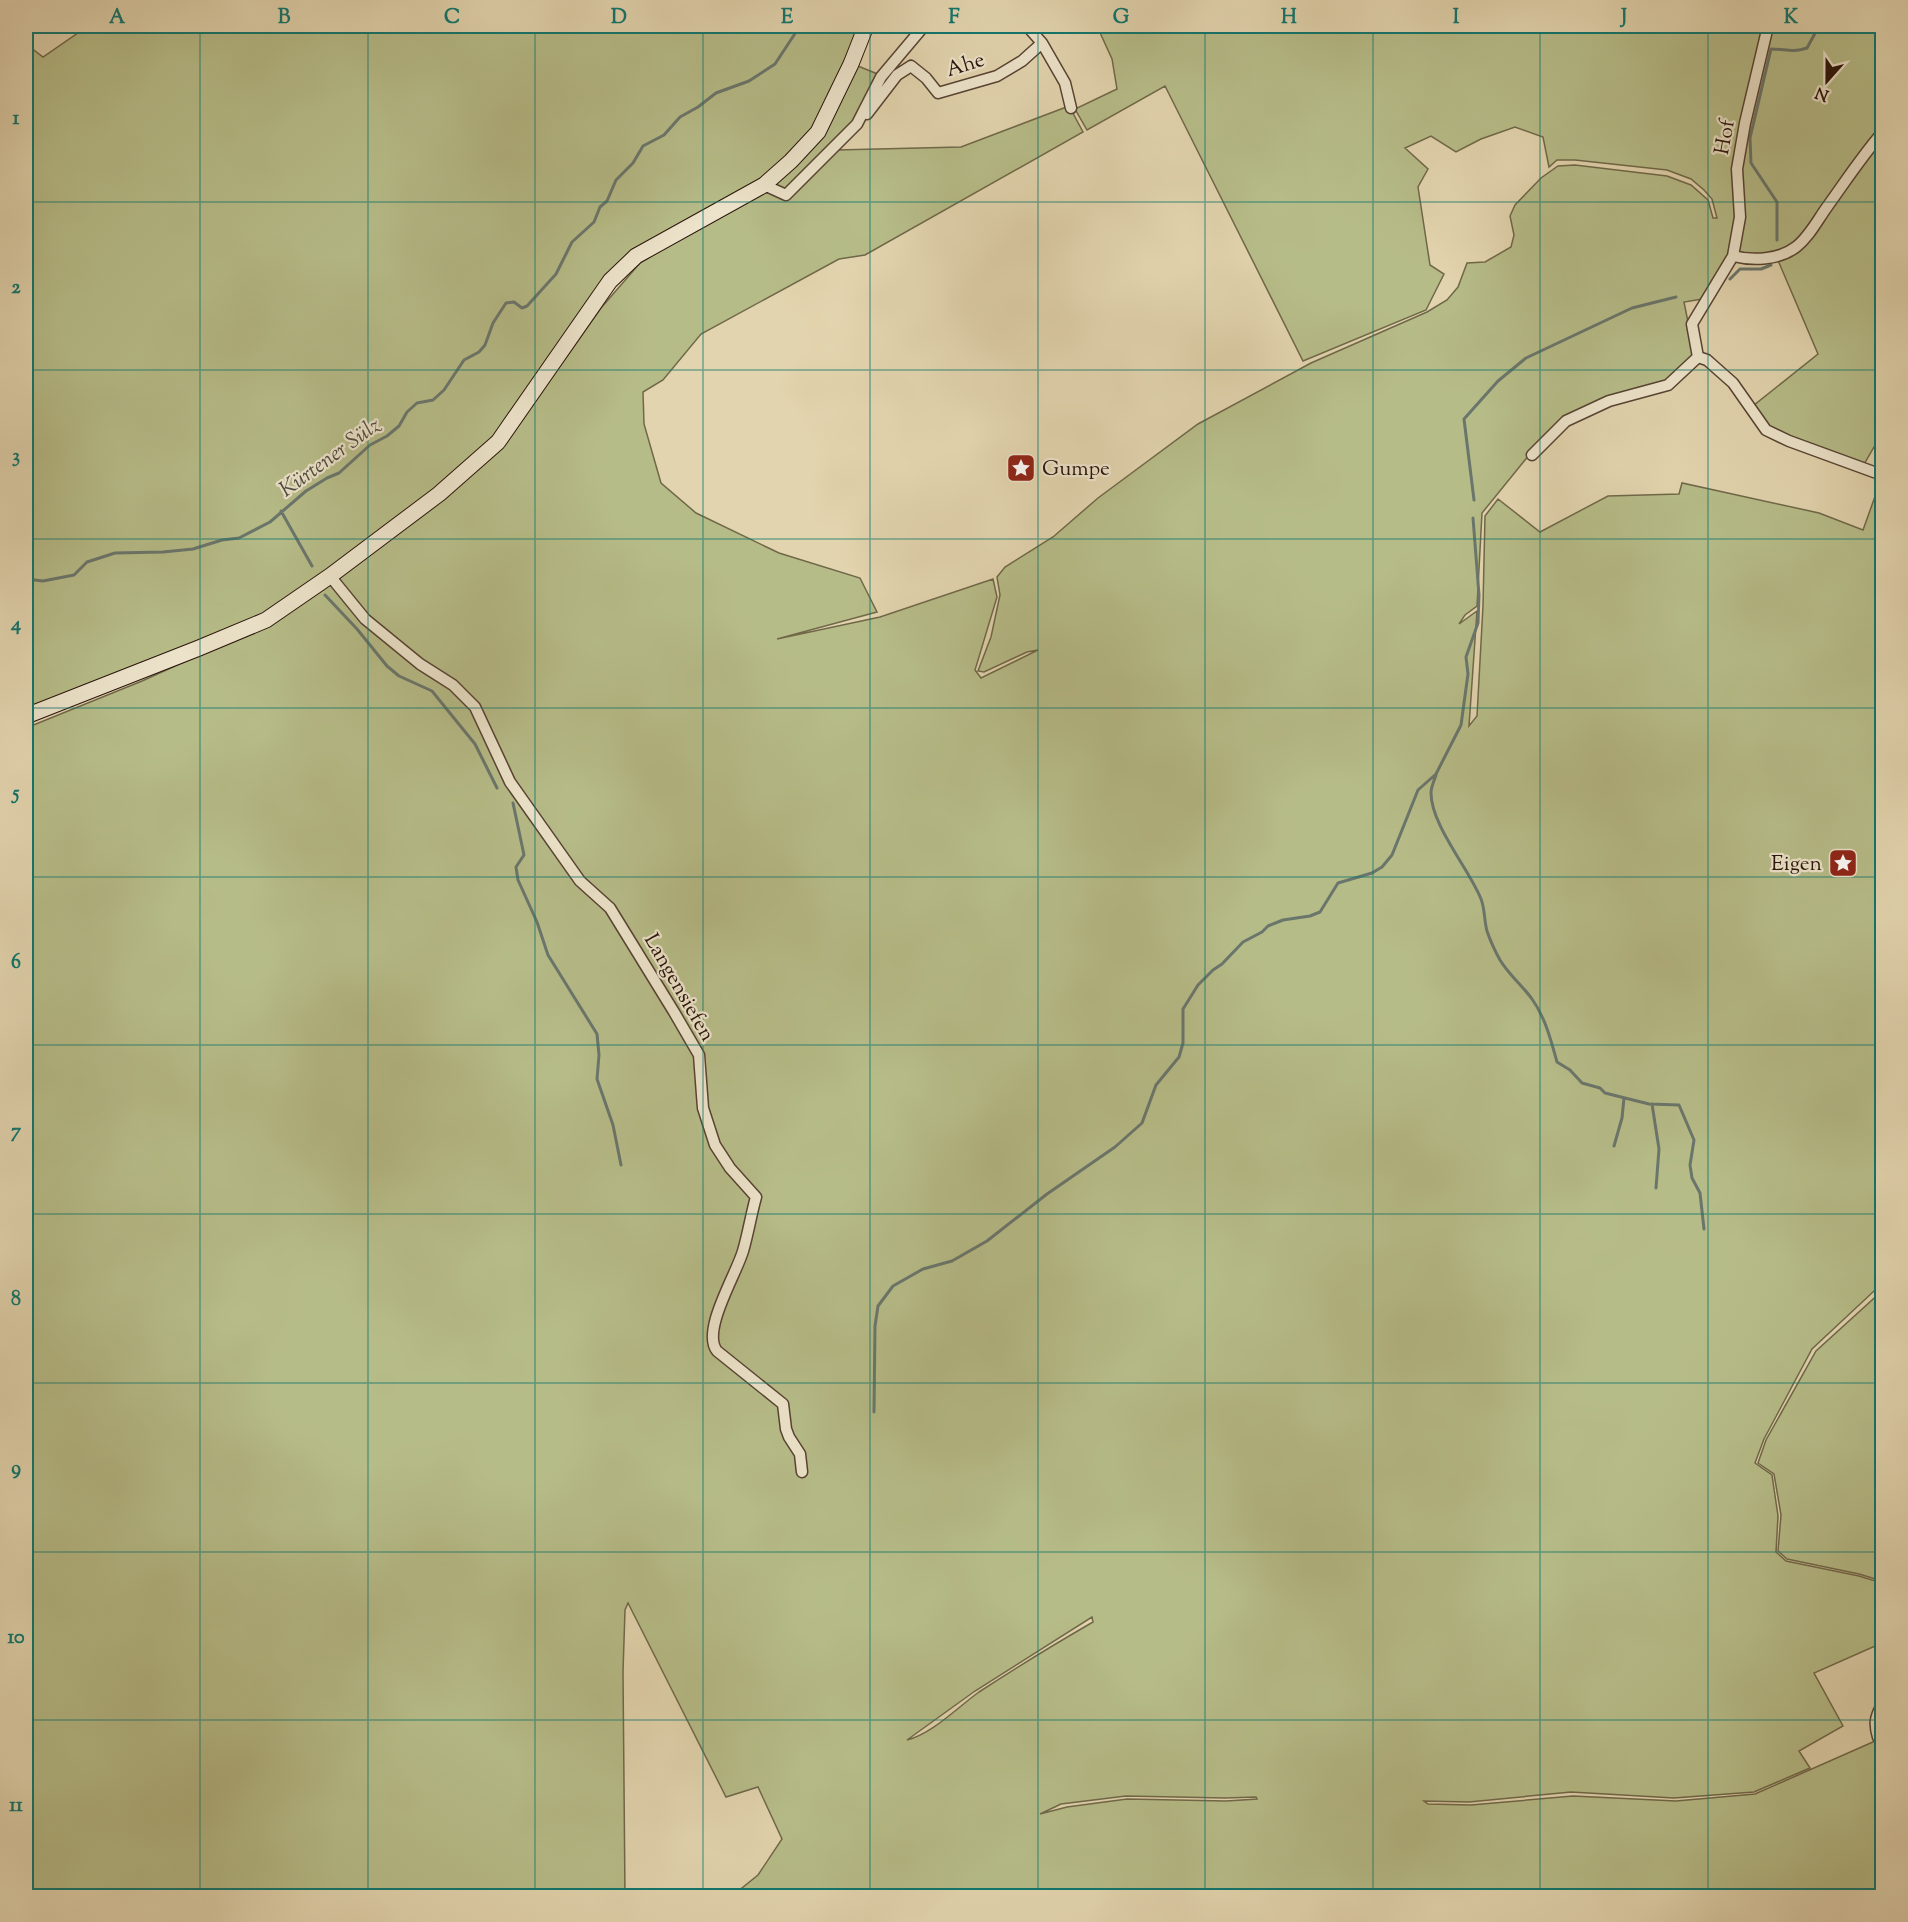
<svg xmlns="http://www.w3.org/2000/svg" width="1908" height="1922" font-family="'Sorts Mill Goudy',serif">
<rect width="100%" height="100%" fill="#e2d4ae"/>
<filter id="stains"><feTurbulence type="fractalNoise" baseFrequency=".00333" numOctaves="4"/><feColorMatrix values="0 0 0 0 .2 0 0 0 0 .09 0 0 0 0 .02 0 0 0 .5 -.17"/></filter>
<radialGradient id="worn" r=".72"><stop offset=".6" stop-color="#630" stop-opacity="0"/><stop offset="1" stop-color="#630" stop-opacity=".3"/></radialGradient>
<path fill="#b6bc88" stroke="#706849" stroke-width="1.5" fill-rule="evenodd" d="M79,26h782l-45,105 -53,52 -129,71 -138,185 -59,54 -174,123 -237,93v-665l17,13 39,-27z
M1097,26h669l-23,96 -4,95 -8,39 -23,42 -24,4 11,55 -31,26 -57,16 -69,45 -56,69 -5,93 -12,9 -6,9 18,-13 -8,115 8,-10 6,-110 2,-90 13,-17 42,33 68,-36 71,-2 3,-11 137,30 44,17 19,-53v810l-8,4 -62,58 -48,90 -9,24 17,12 6,41 -2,36 10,9 73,15 23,7v60l-68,30 29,53 -44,25 11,17 -56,24 -80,6 -103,-6 -102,10 -45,-1 4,3 43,1 102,-9 103,5 79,-7 127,-56v158h-1150l26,-21 24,-36 -24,-52 -32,10 -98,-194 -3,7 -2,62 2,224h-599v-1168l116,-47 126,-57 62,-44 33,41 115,86 -111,-90 -33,-40 169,-130 98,-139 39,-45 124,-76 21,8 51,-45 125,-3 108,-41 14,26 -218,123 -26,4 -138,75 -38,46 -20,12 1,32 17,59 35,30 83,40 81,25 17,34 -100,27 103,-22 113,-38 4,18 -22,73 6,8 57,-28 -11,2 -43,20 -6,-1 13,-34 9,-42 -3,-18 8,-10 48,-30 45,-39 100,-74 113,-61 116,-51 20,-12 11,-13 9,-24 18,-1 26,-15 3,-12 -4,-19 5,-11 26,-27 17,-12 17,-1 92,11 24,9 17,15 5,18h4l-5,-19 -8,-9 -13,-11 -24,-9 -92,-10h-18l-8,7 -6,-30 -28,-10 -34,12 -25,13 -25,-16 -26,12 23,21 -10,18 12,78 14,9 -18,36 -123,51 -138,-275 -78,44 -12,-21 42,-20 -5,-30zM1092,1617l1,5c-38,22 -76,45 -114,70 -21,15 -47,42 -72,48l68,-49zM1126,1796l99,2 31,-1 1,2 -31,2 -99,-2 -60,8 -27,7 21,-10z
M1770,26h112v104l-76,105 -29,20h-42l5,-86z
M853,64l27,11 -25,48 -69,70 -14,-5 20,-25z
M1882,135v298l-19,33 -94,-38 -16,-22 65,-52 -41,-96 18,-8z
M1882,1291v290l-23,-7 -72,-15 -9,-8 3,-36 -7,-41 -16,-11 8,-23 50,-89z"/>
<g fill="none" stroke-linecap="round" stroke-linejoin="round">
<path stroke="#6a766c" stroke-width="3" d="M1777,240v-38l-26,-39 -1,-25 21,-89c15,0 21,4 36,-1l12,-22
M1730,279l10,-10h21l10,-4
M1474,500l-10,-81 34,-38 28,-23 106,-50 44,-11
M281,511l31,55
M26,579l17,2 31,-6 13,-13 28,-9 48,-1 30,-3 29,-9 17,-2 31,-16 36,-31 21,-13 12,-5 31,-28 17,-9 12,-10 8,-14 10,-9 16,-3 11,-10 20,-30 15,-8 6,-7 8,-22 13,-20 8,-1 8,6 5,-2 29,-32 16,-32 22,-20 6,-15 7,-6 9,-21 17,-17 10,-17 21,-11 16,-18 18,-10 18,-14 33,-12 26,-17 25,-38
M325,595l32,34 30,37 12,10 33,15 43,53 22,44
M1436,775c-2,6 -5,12 -5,18 0,32 38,76 50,106 4,10 3,21 6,32 3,9 8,20 13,29 9,15 22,25 32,39 13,18 19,41 25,63l13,8 12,13 18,5 5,5 44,11 30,1 15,35 -4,25 2,13 8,15 4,36
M513,803l11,52 -8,12 2,13 19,42 11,33 49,79 2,21 -2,24 16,46 8,40
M1652,1104l7,45 -3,39
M1614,1146l8,-28 2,-20
M874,1412l1,-86 3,-20 15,-20 30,-17 29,-8 35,-20 60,-47 68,-47 27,-24 14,-38 23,-28 4,-14v-34l15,-24 15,-15 9,-6 21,-22 19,-10 6,-6 15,-6 27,-4 10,-4 18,-29 34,-10 10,-6 10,-12 26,-65 18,-16 25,-49 7,-51 -2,-17 12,-34 1,-28 -6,-77"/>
<g stroke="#574333" stroke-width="13">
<path id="street" d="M1027,26l15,17 23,40 6,25
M867,114l30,-39 14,-9 15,12 12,15 59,-17 25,-15 20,-18
M764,185l22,10 71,-71 24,-47 43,-51
M1733,256c20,5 46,4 63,-9 13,-10 21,-26 31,-40 18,-25 35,-51 55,-74
M1698,357l-6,-33 41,-68 7,-39 -3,-48 8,-46 23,-97
M1698,357l9,3 26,23 33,47 23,11 93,34
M1532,455l34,-34 43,-20 59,-16 30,-28
M330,576l35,43 55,45 33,21 22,22 35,75 70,99 30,27 64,104 25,43 4,53 12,37 15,23 26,29c-5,18 -8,37 -13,54 -7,24 -42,80 -26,100l66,53 3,25 3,8 11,17 2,18
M1882,1705c-7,12 -8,19 -4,32l4,-1"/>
</g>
<g stroke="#29130a" stroke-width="17">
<path id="secondary" d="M26,716l173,-68 67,-28 64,-44 109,-82 59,-52 112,-161 26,-25 128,-71 27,-24 27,-29 33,-68 15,-38"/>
</g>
<use href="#street" stroke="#ece3ca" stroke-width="10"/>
<use href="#secondary" stroke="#ece3ca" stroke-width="15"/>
</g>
<path fill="none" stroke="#0f766e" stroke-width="1.5" stroke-opacity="0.55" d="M200,26v1870M368,26v1870M535,26v1870M703,26v1870M870,26v1870M1038,26v1870M1205,26v1870M1373,26v1870M1540,26v1870M1708,26v1870M26,202h1856M26,370h1856M26,539h1856M26,708h1856M26,877h1856M26,1045h1856M26,1214h1856M26,1383h1856M26,1552h1856M26,1720h1856"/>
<defs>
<g id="sight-square" transform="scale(1.5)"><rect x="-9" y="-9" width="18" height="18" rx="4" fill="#8f2418" stroke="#ece3ca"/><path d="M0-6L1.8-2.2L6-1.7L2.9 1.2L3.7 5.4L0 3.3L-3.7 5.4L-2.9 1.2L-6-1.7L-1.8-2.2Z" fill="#fff"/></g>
</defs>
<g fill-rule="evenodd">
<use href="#sight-square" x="1021" y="468"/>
<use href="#sight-square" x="1843" y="863"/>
</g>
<g text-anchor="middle" stroke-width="4.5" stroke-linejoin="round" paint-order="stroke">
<g font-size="21" fill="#29130a" stroke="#ece3ca">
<text transform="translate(965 64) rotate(-17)" y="7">Ahe</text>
<text transform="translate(1724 137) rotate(-80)" y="7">Hof</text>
<text transform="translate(680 987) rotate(60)" y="7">Langensiefen</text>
</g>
<g font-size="21" fill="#29130a" stroke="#ece3ca" text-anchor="start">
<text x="1042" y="475">Gumpe</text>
<text x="1822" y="870" text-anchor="end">Eigen</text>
</g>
<g font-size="22" font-style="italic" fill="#4f4d43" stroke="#ece3ca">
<text transform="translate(329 456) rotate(-36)" y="8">Kürtener Sülz</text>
</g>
</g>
<rect width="1908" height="1922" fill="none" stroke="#e2d4ae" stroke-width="66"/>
<g transform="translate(1827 81) rotate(201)" stroke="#ece3ca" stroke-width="4.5" paint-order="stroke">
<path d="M0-4.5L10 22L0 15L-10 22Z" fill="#29130a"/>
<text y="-9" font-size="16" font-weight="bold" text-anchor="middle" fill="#29130a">N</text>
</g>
<rect x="33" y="33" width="1842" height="1856" fill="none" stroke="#0f766e" stroke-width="2"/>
<g font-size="20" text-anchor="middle" font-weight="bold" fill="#0f766e">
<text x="117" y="23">A</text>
<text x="284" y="23">B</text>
<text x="452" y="23">C</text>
<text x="619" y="23">D</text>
<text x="787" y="23">E</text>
<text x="954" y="23">F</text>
<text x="1121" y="23">G</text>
<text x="1289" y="23">H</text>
<text x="1456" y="23">I</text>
<text x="1624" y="23">J</text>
<text x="1791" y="23">K</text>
<text x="16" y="124">1</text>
<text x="16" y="293">2</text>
<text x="16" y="462">3</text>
<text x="16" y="630">4</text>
<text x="16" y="799">5</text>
<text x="16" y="968">6</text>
<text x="16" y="1137">7</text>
<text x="16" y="1305">8</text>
<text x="16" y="1474">9</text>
<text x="16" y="1643">10</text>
<text x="16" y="1811">11</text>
</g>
<rect width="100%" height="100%" filter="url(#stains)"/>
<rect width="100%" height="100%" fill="url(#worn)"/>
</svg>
